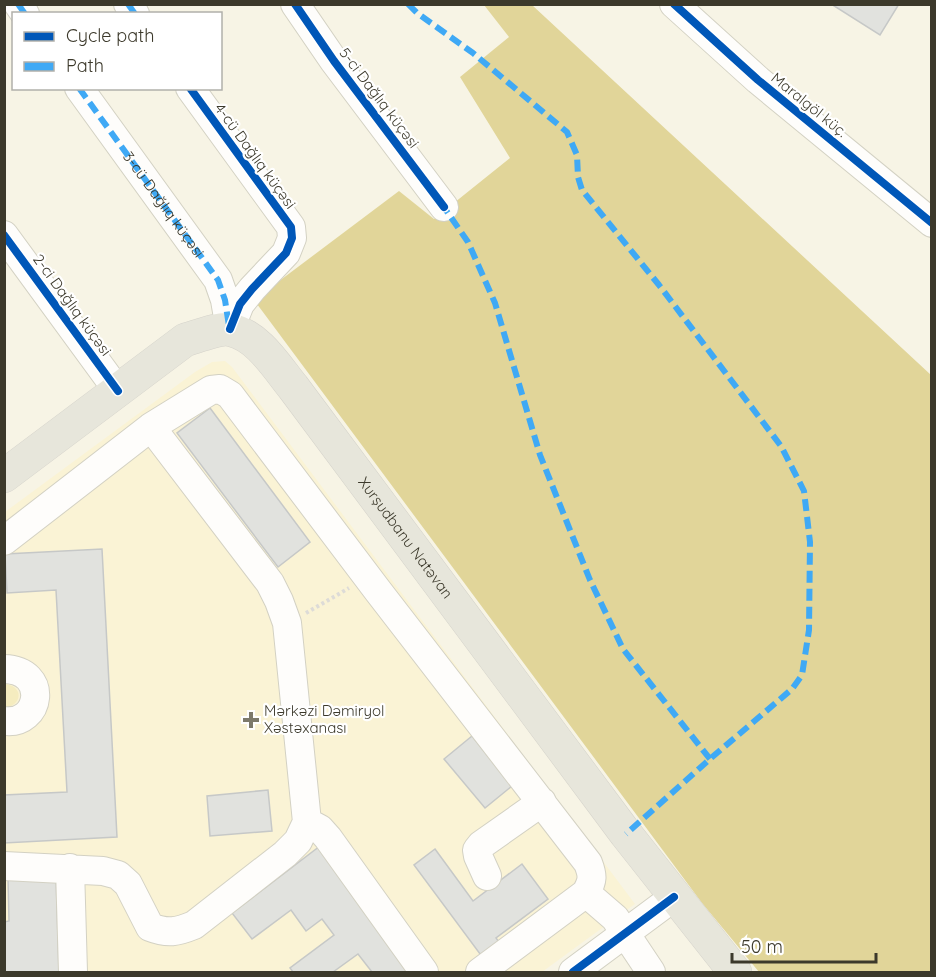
<svg xmlns="http://www.w3.org/2000/svg" width="936" height="977" font-family="Quicksand,sans-serif">
<rect width="100%" height="100%" fill="#f7f4e5"/>
<path fill="#faf3d5" d="M225,361l7,6 403,537 -93,68h-537v-460l190,-140 17,-10z"/>
<path fill="#f5ecbf" d="M4,684c19,1 20,21 0,24z"/>
<path fill="#e1d599" d="M484,5h48l399,370v597h-172l-57,-69 -448,-603 145,-109 35,28 76,-61 -50,-81 49,-40z"/>
<path fill="#e1e2de" stroke="#c6c8c7" stroke-width="1.5" d="M831,4h68l-19,31z
M210,408l100,134 -32,25 -101,-134z
M102,549l15,288 -113,6v-48l63,-3 -11,-202 -49,3 -2,-39z
M472,736l40,50 -27,22 -41,-49z
M268,790l4,41 -62,5 -3,-40z
M320,846l95,126h-43l-14,-18 -25,18h-40l-3,-4 44,-33 -12,-16 -16,12 -15,-21 -39,29 -20,-26z
M435,849l38,52 49,-37 26,35 -52,39 8,11 -18,13 -72,-97z
M56,876l3,96h-55v-50l5,-1 -1,-43z"/>
<g fill="none" stroke-linecap="round" stroke-linejoin="round">
<g stroke="#d3d1c3" stroke-width="30">
<path id="minor" d="M18,4l7,10
M128,4l7,10
M295,4l39,57 110,146
M674,4l84,76 174,143
M79,88l139,192 7,20 5,29
M190,88l101,139 1,11 -6,15 -34,36 -12,15 -10,25
M4,235l114,156
M4,541l147,-114 60,-37 9,-1 10,6 148,196 210,272c5,13 5,17 -2,30
M4,669c46,1 37,57 0,52
M307,822l13,7 8,9 96,134
M4,866l99,5 15,4 10,9 22,43c18,7 27,5 44,-2l91,-71 13,-13 9,-19 -20,-199 -8,-22 -9,-18 -119,-156
M70,868l3,104
M487,876l-9,-20 -1,-6 4,-5 61,-43
M480,972l106,-79 29,25 36,54
M573,972l101,-75"/>
</g>
<g stroke="#d5d3cb" stroke-width="34">
<g id="major">
<path id="s1" d="M4,476l181,-136c11,-3 36,-13 46,-10 27,6 45,36 62,57l333,447 109,138"/>
</g>
</g>
<path stroke="#dddbd7" stroke-width="4" stroke-dasharray="3 3" stroke-linecap="butt" d="M306,613l43,-25"/>
<use href="#minor" stroke="#fefdfb" stroke-width="28"/>
<use href="#major" stroke="#e7e6db" stroke-width="33"/>
<g stroke="#3fa9f5" stroke-width="6" stroke-dasharray="12 6" stroke-linecap="butt">
<path d="M18,4l7,10"/>
<path d="M128,4l7,10"/>
<path d="M408,4l9,9 56,40 94,79 10,23 1,22 4,13 77,95 122,161 23,45 6,51 -1,88 -7,45 -10,14 -82,70 -84,75"/>
<path id="s2" d="M79,88l139,192 7,20 4,26"/>
<path d="M441,203l27,39 27,61 45,152 50,125 33,69 87,110"/>
</g>
<g stroke="#fff" stroke-width="11">
<path id="cycleway" d="M295,4l39,57 110,146
M674,4l84,76 174,143
M190,88l101,139 1,11 -6,15 -34,36 -12,15 -10,25
M4,235l114,156
M573,972l101,-75"/>
</g>
<use href="#cycleway" stroke="#0057b8" stroke-width="8"/>
</g>
<path fill="#7d7a6c" stroke="#fff" stroke-width="2" d="M248 711h6v6h6v6h-6v6h-6v-6h-6v-6h6z"/>
<g text-anchor="middle" stroke-width="4.5" stroke-linejoin="round" paint-order="stroke">
<g font-size="15" fill="#3c392b" stroke="#fff">
<text transform="translate(379 98) rotate(53)" y="5">5-ci Dağlıq küçəsi</text>
<text transform="translate(809 105) rotate(39)" y="5">Maralgöl küç.</text>
<text transform="translate(255 156) rotate(54)" y="5">4-cü Dağlıq küçəsi</text>
<text dy="5" stroke="none"><textPath href="#s2" startOffset="144">3-cü Dağlıq küçəsi</textPath></text>
<text transform="translate(72 305) rotate(54)" y="5">2-ci Dağlıq küçəsi</text>
<text dy="5" stroke="none"><textPath href="#s1" startOffset="548">Xurşudbanu Natəvan</textPath></text>
</g>
<g font-size="15" fill="#3c392b" stroke="#fff" text-anchor="start">
<text x="264" y="716">Mərkəzi Dəmiryol<tspan x="264" dy="17">Xəstəxanası</tspan></text>
</g>
</g>
<rect width="936" height="977" fill="none" stroke="#3c392b" stroke-width="12"/>
<rect x="12" y="12" width="210" height="78" fill="#ffffff" stroke="#b1b0aa" stroke-width="1.5"/>
<rect x="24" y="32" width="30" height="9" fill="#0057b8" stroke="#b1b0aa" stroke-width="1.5"/>
<text x="66" y="42" font-size="18" fill="#3c392b">Cycle path</text>
<rect x="24" y="62" width="30" height="9" fill="#3fa9f5" stroke="#b1b0aa" stroke-width="1.5"/>
<text x="66" y="72" font-size="18" fill="#3c392b">Path</text>
<path d="M732 953v9h144v-9" fill="none" stroke="#3c392b" stroke-width="3"/>
<text x="741" y="953" font-size="18" fill="#3c392b" stroke="#ffffff" stroke-width="4.5" paint-order="stroke">50 m</text>
</svg>
